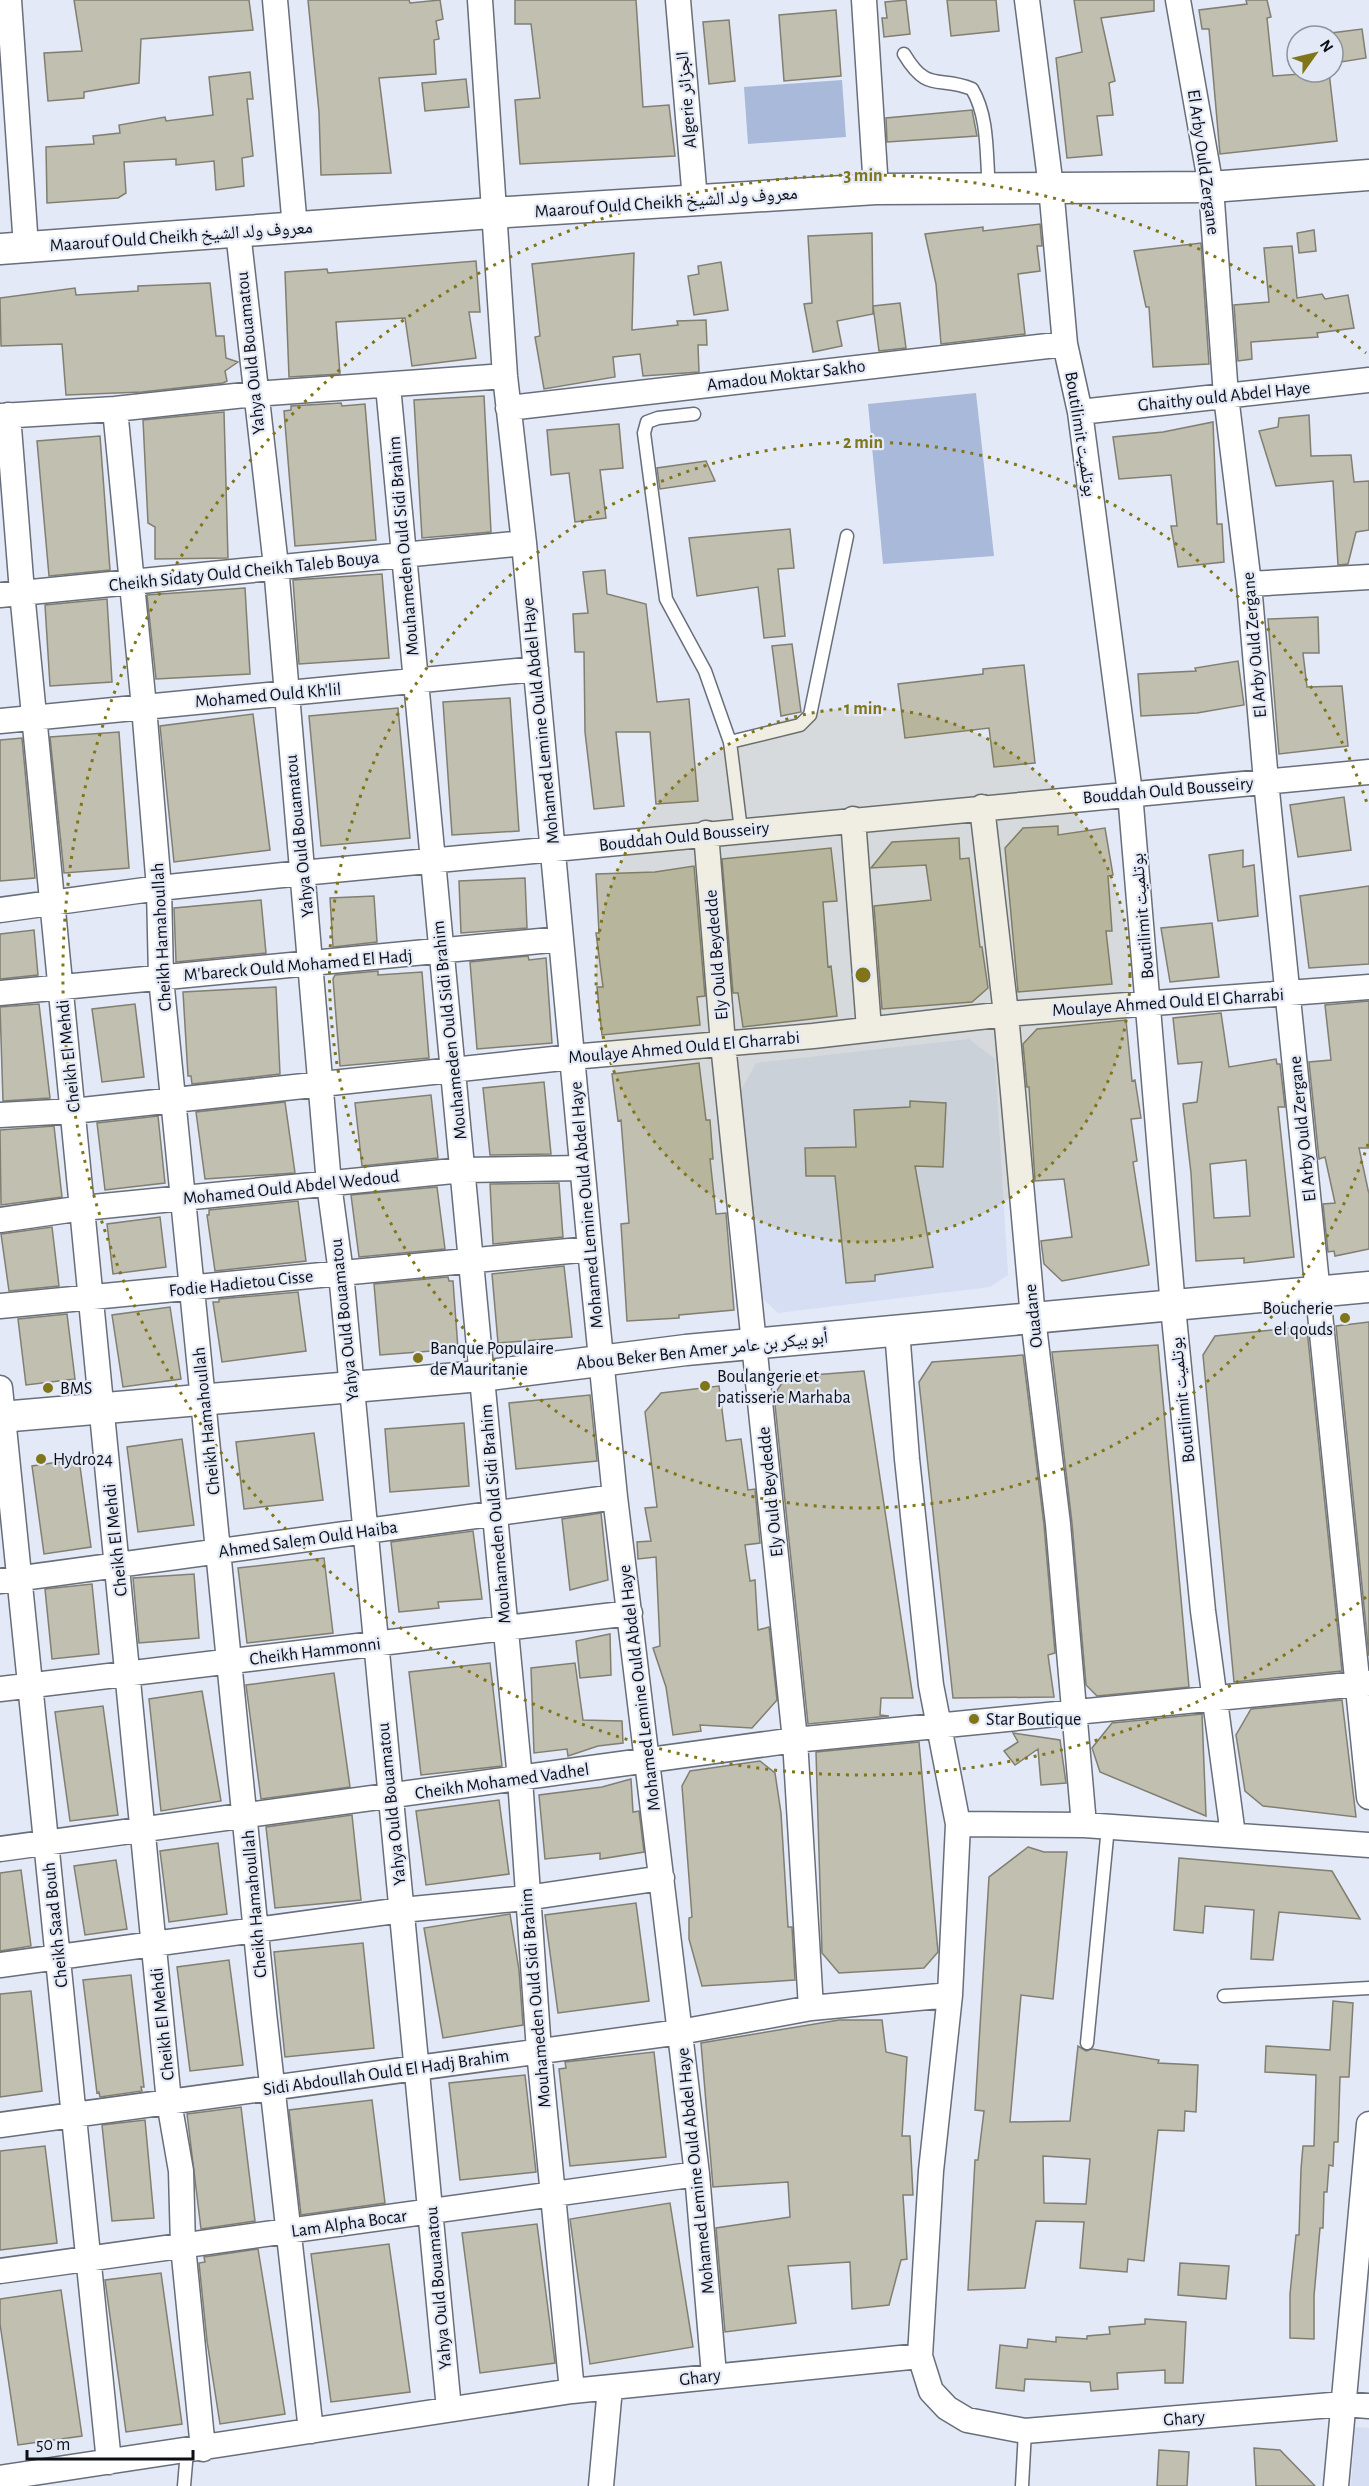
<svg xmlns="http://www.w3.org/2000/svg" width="1369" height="2486" font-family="'Alegreya Sans','Noto Naskh Arabic',sans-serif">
<rect width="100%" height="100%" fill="#e3e9f7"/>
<path fill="#d5def3" d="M969,1039l26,20 13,216 -18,12 -212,26 -17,-16 -21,-205 16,-29z
M1355,2427l14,1v58h-18z"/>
<path fill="#a9b9da" d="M842,80l4,57 -98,7 -4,-57z
M976,393l18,163 -111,8 -15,-160z"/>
<path fill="#c0bfb0" stroke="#807f71" stroke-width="1.5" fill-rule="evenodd" d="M74,0h175l4,30 -112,9 -2,44 -55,9v6l-36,3 -4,-48 38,-2z
M308,0h101l1,3 30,-3 3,19 -7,2 3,18 -5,1 2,34 -57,4 12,95 -70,2 -2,-63z
M515,0h121l7,107 26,-2 6,51 -155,8 -5,-64 25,-2 -9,-74h-16z
M906,0l4,34 -26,3 -2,-19h5l-2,-16z
M947,0h49l3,31 -48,5z
M1074,0h80v11l-53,7 14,63 -6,2 4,32 -16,1 5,39 -35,3 -11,-100 26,-6z
M1246,0h21l4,17 -4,1 6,58 56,-4 8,69 -117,13 -11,-125h-7l-3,-19 48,-6z
M836,10l5,66 -57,5 -5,-66z
M729,20l6,61 -26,3 -6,-62z
M1362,29l4,29 -31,5 -4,-30z
M250,72l3,27h-6l6,57 -11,2 2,28 -28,4 -2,-29 -38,4v-6l-52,3 2,31 -8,5 -71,5 -1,-56 48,-3 -1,-8 27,-3 -1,-8 46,-8 1,4 47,-6 -4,-38z
M466,79l3,28 -44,4 -3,-28z
M972,110l5,26 -90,6 -1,-24z
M1040,224l2,22h-5l3,25 -22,3 7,60 -84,10 -5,-60 -11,-50 58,-7v4z
M1314,230l2,21 -17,2 -2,-20z
M872,233l1,81 -36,7 5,25 -29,6 -9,-48 8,-1 -4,-67z
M1201,243l8,121 -56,3 -4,-60h-3l-12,-56z
M1292,246l5,52 25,-4 3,5 23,-4 6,33 -37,5 1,4 -67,5 1,17 -14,2 -4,-56 35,-3 -5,-54z
M634,253l-2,77 46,-5 -1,-4 29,-1 1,25h-9l1,27 -56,4 -3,-22 -27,3 2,20 -71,12 -9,-52 5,-1 -8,-72z
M476,261l4,51h-11l7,46 -64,8 -7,-48 -69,4 4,52 -51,3 -4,-105 42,-3 1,4z
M721,262l7,48 -34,5 -6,-39 11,-2 -1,-8z
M210,283l6,53h8l2,22 12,4 -13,9 2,10 -4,2 -81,9 -76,3 -4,-51 -61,2 -1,-48 75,-10 1,7 62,-4v-5z
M900,303l6,45 -27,3 -6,-45z
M484,396l7,136 -69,6 -8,-138z
M341,403l1,3 23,-2 11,136 -81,6 -11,-135 7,-1v-4z
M224,412l4,146 -73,1v-32l-7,-4 -5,-103z
M1309,415l2,41 40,-1 3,27 15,-1v49l-13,2 -8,32 -10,1 -5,-84 -57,5 -17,-55 19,-4 1,-9z
M1213,422l4,102h5l2,38 -46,5 -7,-41h6l-6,-51 -52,4 -6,-42 50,-5z
M619,424l4,44 -23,2 6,48 -31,4 -6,-49 -18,2 -4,-45z
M100,436l10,134 -61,6 -12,-135z
M706,461l9,20 -55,8 -3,-21z
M790,529l4,39 -16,1 7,67 -21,2 -6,-51 -61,9 -8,-58z
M605,570l2,24 39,10 11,98 32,-3 9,102 -42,3 -6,-72h-34l8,74 -30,3 -9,-77 -1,-80h-9l-2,-38 15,-1 -5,-41z
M382,574l7,84 -90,6 -6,-84z
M245,588l5,86 -94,5 -9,-84z
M107,599l5,83 -62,4 -5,-81z
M1318,617l1,36h-16l4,34 35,-1 6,60 -69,8 -11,-135z
M792,644l9,68 -20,4 -9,-70z
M1238,661l6,44 -47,8 -56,3 -3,-42 58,-3 -1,-3z
M1024,665l11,98 -41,4 -5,-39 -84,10 -7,-54 85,-10v-5z
M510,698l9,133 -67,4 -9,-133z
M398,708l12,130 -89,8 -12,-130z
M253,714l17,136 -96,12 -14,-136z
M119,732l10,136 -65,5 -14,-136z
M22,738l13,140 -35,3v-141z
M1344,797l7,53 -53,7 -8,-52z
M1058,826v9l47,-7 8,47 -5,1 4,55h-6l6,53 -94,8 -13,-144 18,-20z
M959,838l1,21 9,-1 11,89h2l6,41 -16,14 -90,7 -8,-103 57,-6 -5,-35 -55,3 21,-26z
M831,848l6,53 -14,1 5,65 3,-1 6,50 -94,11 -5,-34h-5l-11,-134z
M1243,850v17l11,-2 4,51 -40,5 -9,-66z
M694,866l11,130 -8,1 3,28 -98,10 -5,-48h6l-7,-54h3l-3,-59 59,-2z
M525,878l2,50 -66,5 -2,-52z
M1369,886v78l-60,4 -9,-72z
M374,896l3,46 -44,5 -3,-49z
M261,900l5,53 -90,9 -2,-54z
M1212,923l7,54 -49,5 -9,-54z
M34,930l4,45 -38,4v-45z
M528,956l1,4 17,-2 6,85 -75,6 -7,-87z
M378,971v4l44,-3 7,86 -89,8 -7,-87 2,-4z
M276,987l4,87 -88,10 -1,-8h-3l-5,-84z
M1369,1001v147h-10l10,46v55l-34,7 -1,-5 -6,1 -5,-48 12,-1 -10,-46 -6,2 -10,-97 22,-2 -6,-55z
M39,1004l11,94 -47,3 -3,-94z
M135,1004l9,73 -42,5 -10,-73z
M1221,1013l8,54 47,-8 1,5h3l5,43h-7l16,150 -50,6v-5l-48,3 -5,-88 -8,-69 14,-2 5,-40 -24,2 -5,-46zM1246,1160l4,56 -36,2 -4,-54z
M1126,1020l6,61 3,-1 6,38 -10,1 6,42 -4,1 16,103 -87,16 -18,-17 -3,-23 31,-4 -8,-58 -29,2 -6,-94h-2l-4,-43 14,-15z
M699,1063l7,57h4l3,39h-3l6,55 10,-1 8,97 -55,5v3l-52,3 -6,-97 8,-1 -8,-103 -3,1 -6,-47z
M544,1082l7,72 -61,1 -7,-67z
M431,1095l7,63 -76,8 -7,-63z
M910,1101l36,2 -3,64 -28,-1 18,101 -58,8v6l-29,2 -11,-107h-29l-1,-28 51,-1 -2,-37 56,-3z
M285,1102l10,71 -90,6 -9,-67z
M158,1116l7,67 -60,7 -8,-67z
M54,1126l8,71 -61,8 -1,-75z
M559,1183l4,54 -70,7 -3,-60z
M437,1187l8,62 -86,8 -8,-62z
M298,1201l8,60 -91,10 -8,-56h2v-5z
M160,1217l6,50 -53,7 -6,-50z
M52,1227l7,59 -50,5 -8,-57z
M564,1266l8,71 -74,6 -6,-69z
M448,1277l1,4h4l5,68 -78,6 -6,-71z
M298,1292l8,59 -84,11 -9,-60h6v-3z
M170,1307l11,72 -58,8 -11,-72z
M67,1314l8,65 -49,6 -8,-66z
M1369,1322v334l-33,-330z
M1301,1327l1,3 5,-1 35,342 -108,11 -31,-327 12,-19z
M1158,1345l31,342 -92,9 -11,-11 -14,-162 -20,-171z
M1023,1355l21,170 11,128 -7,2 6,42 -101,1 -34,-316 13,-20z
M864,1371l49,327h-32l-1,17 9,1 -81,8 -34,-329 12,-18z
M719,1386l7,55 15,-2 7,51 7,-1 5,54 -15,2 5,36 5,-1 3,50 11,-3 8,73 -25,28 -52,-3 1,6 -28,4 -7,-48 -13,-39 7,-2 -4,-89 -18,2 -1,-17 14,-1 -6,-33 12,-1 -12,-95 16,-19z
M590,1395l7,66 -81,8 -7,-66z
M464,1423l5,63 -79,6 -5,-63z
M314,1433l9,67 -79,9 -8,-67z
M182,1439l12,86 -56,7 -11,-85z
M79,1459l12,88 -47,7 -12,-88z
M601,1513l7,67 -38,10 -8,-71z
M473,1531l9,68 -44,3 1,6 -40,4 -8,-70z
M324,1558l9,75 -86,10 -9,-75z
M194,1574l5,64 -60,5 -6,-65z
M92,1584l7,70 -47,5 -7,-70z
M610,1634l1,41 -31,3 -4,-37z
M490,1663l12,103 -81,9 -12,-103z
M575,1663l8,57 39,1 1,22 -25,3 -30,10 -1,-7 -33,4 -3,-85z
M334,1673l16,114 -89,12 -15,-114z
M202,1691l19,110 -60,10 -12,-112z
M1342,1700l14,117 -93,-11 -18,-15 -9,-56 15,-26z
M103,1706l15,109 -48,6 -15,-109z
M1202,1714l4,102 -106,-44 -8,-24 20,-25z
M1013,1733l47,7 6,43 -25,2 -3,-36 -23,16 -11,-14 14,-9z
M919,1742l19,210 -14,16 -85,5 -17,-20 -6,-201z
M760,1761l15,12 6,40 7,114h4l3,53 -93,6 -13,-47v-21l3,-1 -10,-131 8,-15z
M631,1779l2,33 6,-1 5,41 -44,7v-6l-55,6 -6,-64 63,-8z
M499,1800l10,74 -83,11 -10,-74z
M352,1815l9,85 -86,8 -9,-81z
M218,1843l9,71 -58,8 -9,-71z
M1028,1847l16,5h23l-14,147 -32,-4 -11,127 60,-1 8,-75 8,5 6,-2 67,11 -1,3 40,2 -2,47 -11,-1 -1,20 -26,-1 -14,131 -16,-2 -1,13 -47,-4 4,-46 -48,-1 -11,67 -57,2 7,-130h3l6,-49 -9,-1 14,-233zM1043,2156l47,3 -4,45 -42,-1z
M1179,1858l153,13 28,48 -81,-7 -6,48 -22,-1 3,-49 -49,-4 -2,27 -29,-3z
M116,1860l11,69 -42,6 -11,-69z
M21,1870l10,76 -31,5v-78z
M636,1903l13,98 -91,12 -13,-98z
M510,1914l9,56 4,55 -80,13 -19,-110z
M363,1943l11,105 -89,9 -11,-105z
M229,1960l14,105 -53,6 -13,-104z
M131,1975l13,112h-3l1,4 -42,6 -1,-5 -2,1 -14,-113z
M31,1991l11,100 -42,6v-103z
M1333,2001l20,2 -4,74h-9l-2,65h-4l-1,24 -4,-1 -2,27h-3l-1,36h-3l-6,68v43l-24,-1v-44l6,-59h3l2,-66 2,-23h11l2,-71 -51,-3 1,-26 64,4z
M839,2020h43l4,32 21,5 -5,79h8l3,59h-10l4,64 -6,1 -12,45 -37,4 -2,-47 -62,4 8,57 -71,9 -9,-104 74,-11 -2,-35 -75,5 -12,-144z
M654,2052l12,105 -96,9 -11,-97 7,-1 -1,-6z
M525,2075l11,97 -76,8 -11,-97z
M372,2100l13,103 -84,12 -12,-105z
M241,2107l14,114 -54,8 -14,-115z
M145,2120l9,98 -42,3 -10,-96z
M45,2146l12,97 -57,7v-99z
M670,2203l23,144 -103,17 -20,-145z
M537,2224l18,139 -75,10 -18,-140z
M389,2244l21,148 -79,10 -20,-148z
M258,2249l27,165 -65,10 -13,-83 -8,-78 6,-1 -1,-5z
M1180,2263l49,3 -3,33 -48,-4z
M161,2273l21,151 -56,8 -21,-152z
M61,2290l21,146 -64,9 -18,-121v-25z
M1145,2319l41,3 -3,61h-18v-13l-48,3 1,16 -27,2 -1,-9 -65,-3 -1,12 -28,-3 4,-43 27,3 1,-9 28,3v-5l31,2v-3l23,-2 -1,-7 36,-3z
M1254,2448l26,2 35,36h-59z
M1159,2450l30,2 -2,34h-30z"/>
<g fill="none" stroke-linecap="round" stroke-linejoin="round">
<g stroke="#686e7a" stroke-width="15">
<path id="service" d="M904,54c24,40 34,21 68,35 17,28 14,67 17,99
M694,414l-36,4 -11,4 -3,11 22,166 39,72 25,71 11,88
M730,742l70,-17 10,-10 37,-179
M1224,1996l145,-8
M1087,2043l21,-216
M184,2486l3,-35
M1022,2486l3,-55"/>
</g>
<g stroke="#686e7a" stroke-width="27">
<path id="minor" d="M9,0l17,247
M275,0l20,228
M480,0l25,376 19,167 66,706 25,248 82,677 17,201
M678,0l17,200
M864,0l12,189
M1027,0l24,187 14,157 15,68 50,381 43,514 30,304 30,224
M1178,0l33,187 15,209 23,188 17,197 103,1016
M238,232l38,334 53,618 12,89 108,1136
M388,386l132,1393 19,272 33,340
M508,408l557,-64
M115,409l29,298 15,181 2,90 103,1035 47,418
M1080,412l289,-32
M8,415l14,177 147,1510 12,69 2,75 20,203
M0,416l115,-7 139,-15 251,-18
M1249,584l120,-7
M0,595l524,-52
M0,721l536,-52
M982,807l24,207 27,304 25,206 26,301
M853,819l16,210
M706,833l17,211 72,696 16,268
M0,910l159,-22 143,-15 1067,-101
M0,993l561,-54
M0,1115l73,-4 499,-54 241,-21 193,-22 363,-27
M0,1220l83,-12 380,-38 119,-2
M0,1306l590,-57
M897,1330l10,129 24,226 27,139 -8,171 -19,176 -11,185 11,35 16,17 20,12 58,11 318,-27 26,2
M0,1388l109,1074
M0,1581l615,-84
M0,1689l630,-76
M958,1824l126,1 285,20
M0,1849l795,-109 574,-57
M0,1965l402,-55 124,-12 136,-20
M0,2125l680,-93 131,-24 139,-13
M0,2271l697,-97
M0,2478l572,-87 348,-35
M601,2486l9,-98
M1336,2486l33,-362"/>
</g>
<g stroke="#686e7a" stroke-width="33">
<path id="tertiary" d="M0,249l492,-36 384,-24 335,-2 158,-12
M0,1417l481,-41 205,-26 683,-63"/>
</g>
<use href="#service" stroke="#fff" stroke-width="12"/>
<use href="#minor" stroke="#fff" stroke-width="24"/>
<use href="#tertiary" stroke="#fff" stroke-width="30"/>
</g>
<circle cx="863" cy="975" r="267" fill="#807518" fill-opacity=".12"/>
<g fill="none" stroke="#807518" stroke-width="3" stroke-dasharray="3 6">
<circle cx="863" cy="975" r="267"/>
<path d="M1368 1144A533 533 0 1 1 1368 806"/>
<path d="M1366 1597A800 800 0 1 1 1366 353"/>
</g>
<g fill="#807518" stroke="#e3e9f7" stroke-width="2">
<circle cx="1345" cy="1318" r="6"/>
<circle cx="418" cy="1358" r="6"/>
<circle cx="705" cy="1386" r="6"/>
<circle cx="48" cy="1388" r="6"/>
<circle cx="41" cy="1459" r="6"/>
<circle cx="974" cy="1719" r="6"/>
</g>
<g text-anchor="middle" stroke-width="4.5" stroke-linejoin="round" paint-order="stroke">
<g font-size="18" fill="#0d0f14" stroke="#e3e9f7">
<text transform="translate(686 100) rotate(-95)" y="6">Algerie الجزائر</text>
<text transform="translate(1204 162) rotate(82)" y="6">El Arby Ould Zergane</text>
<text transform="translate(666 202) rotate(-4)" y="6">Maarouf Ould Cheikh معروف ولد الشيخ</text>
<text transform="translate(181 236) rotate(-4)" y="6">Maarouf Ould Cheikh معروف ولد الشيخ</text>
<text transform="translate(250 353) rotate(-96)" y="6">Yahya Ould Bouamatou</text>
<text transform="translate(786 375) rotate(-7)" y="6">Amadou Moktar Sakho</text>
<text transform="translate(1224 396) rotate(-6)" y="6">Ghaithy ould Abdel Haye</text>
<text transform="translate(1081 434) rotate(81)" y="6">Boutilimit بوتلميت</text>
<text transform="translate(403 546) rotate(-95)" y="6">Mouhameden Ould Sidi Brahim</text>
<text transform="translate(244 571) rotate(-6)" y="6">Cheikh Sidaty Ould Cheikh Taleb Bouya</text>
<text transform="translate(1254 645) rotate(-95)" y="6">El Arby Ould Zergane</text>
<text transform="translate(268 695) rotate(-5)" y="6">Mohamed Ould Kh'lil</text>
<text transform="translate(540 721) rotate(-96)" y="6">Mohamed Lemine Ould Abdel Haye</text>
<text transform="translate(1168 790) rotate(-5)" y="6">Bouddah Ould Bousseiry</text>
<text transform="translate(299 836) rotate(-96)" y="6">Yahya Ould Bouamatou</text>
<text transform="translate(684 836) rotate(-6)" y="6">Bouddah Ould Bousseiry</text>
<text transform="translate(1142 916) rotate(-95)" y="6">Boutilimit بوتلميت</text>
<text transform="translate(161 937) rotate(-93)" y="6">Cheikh Hamahoullah</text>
<text transform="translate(716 955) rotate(-95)" y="6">Ely Ould Beydedde</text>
<text transform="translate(298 965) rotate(-5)" y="6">M'bareck Ould Mohamed El Hadj</text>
<text transform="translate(1168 1002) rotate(-4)" y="6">Moulaye Ahmed Ould El Gharrabi</text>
<text transform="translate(449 1030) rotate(-96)" y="6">Mouhameden Ould Sidi Brahim</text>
<text transform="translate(684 1047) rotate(-5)" y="6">Moulaye Ahmed Ould El Gharrabi</text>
<text transform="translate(68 1056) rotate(-96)" y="6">Cheikh El Mehdi</text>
<text transform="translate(1302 1129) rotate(-96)" y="6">El Arby Ould Zergane</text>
<text transform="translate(291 1187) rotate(-6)" y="6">Mohamed Ould Abdel Wedoud</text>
<text transform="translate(586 1205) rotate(-95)" y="6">Mohamed Lemine Ould Abdel Haye</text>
<text transform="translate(241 1283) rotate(-6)" y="6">Fodie Hadietou Cisse</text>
<text transform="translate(1033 1316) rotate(-96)" y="6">Ouadane</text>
<text transform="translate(344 1320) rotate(-96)" y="6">Yahya Ould Bouamatou</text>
<text transform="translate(702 1350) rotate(-6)" y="6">Abou Beker Ben Amer أبو بيكر بن عامر</text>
<text transform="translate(1182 1400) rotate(-96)" y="6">Boutilimit بوتلميت</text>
<text transform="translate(206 1421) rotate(-96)" y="6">Cheikh Hamahoullah</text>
<text transform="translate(770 1492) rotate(-96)" y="6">Ely Ould Beydedde</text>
<text transform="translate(495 1514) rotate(-95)" y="6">Mouhameden Ould Sidi Brahim</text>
<text transform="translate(308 1539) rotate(-8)" y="6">Ahmed Salem Ould Haiba</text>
<text transform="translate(115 1540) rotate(-96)" y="6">Cheikh El Mehdi</text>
<text transform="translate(315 1651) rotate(-7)" y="6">Cheikh Hammonni</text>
<text transform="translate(639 1688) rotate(-97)" y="6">Mohamed Lemine Ould Abdel Haye</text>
<text transform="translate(502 1781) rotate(-8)" y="6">Cheikh Mohamed Vadhel</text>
<text transform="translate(391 1804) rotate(-96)" y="6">Yahya Ould Bouamatou</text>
<text transform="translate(254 1904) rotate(-95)" y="6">Cheikh Hamahoullah</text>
<text transform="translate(55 1925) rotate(-96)" y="6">Cheikh Saad Bouh</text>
<text transform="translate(535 1998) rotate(-95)" y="6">Mouhameden Ould Sidi Brahim</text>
<text transform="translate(162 2024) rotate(-96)" y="6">Cheikh El Mehdi</text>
<text transform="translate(386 2072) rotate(-8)" y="6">Sidi Abdoullah Ould El Hadj Brahim</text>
<text transform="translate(695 2171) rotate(-96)" y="6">Mohamed Lemine Ould Abdel Haye</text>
<text transform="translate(349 2223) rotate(-8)" y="6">Lam Alpha Bocar</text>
<text transform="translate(438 2288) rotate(-95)" y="6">Yahya Ould Bouamatou</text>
<text transform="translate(700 2377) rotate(-7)" y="6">Ghary</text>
<text transform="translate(1184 2418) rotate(-5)" y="6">Ghary</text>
</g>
<g font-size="18" fill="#0d0f14" stroke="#e3e9f7" text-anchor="start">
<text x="1333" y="1314" text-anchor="end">Boucherie<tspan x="1333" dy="21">el qouds</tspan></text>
<text x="430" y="1354">Banque Populaire<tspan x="430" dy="21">de Mauritanie</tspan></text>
<text x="717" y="1382">Boulangerie et<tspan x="717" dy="21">patisserie Marhaba</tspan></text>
<text x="60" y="1394">BMS</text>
<text x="53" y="1465">Hydro24</text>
<text x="986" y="1725">Star Boutique</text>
</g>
</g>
<circle cx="863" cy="975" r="9" fill="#807518" stroke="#e3e9f7" stroke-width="3"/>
<g font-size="18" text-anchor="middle" font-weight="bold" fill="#807518" stroke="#e3e9f7" stroke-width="4.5" stroke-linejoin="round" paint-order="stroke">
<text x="863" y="181">3 min</text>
<text x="863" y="448">2 min</text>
<text x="863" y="714">1 min</text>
</g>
<g transform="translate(1315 54) rotate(56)"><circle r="28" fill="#e3e9f7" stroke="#8d929c" stroke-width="1.5"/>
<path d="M0-4.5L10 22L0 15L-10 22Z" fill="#807518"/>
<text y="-9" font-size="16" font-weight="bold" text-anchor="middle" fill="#0d0f14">N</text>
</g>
<path d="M27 2450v9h166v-9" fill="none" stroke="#0d0f14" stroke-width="3"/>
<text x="36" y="2450" font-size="18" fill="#0d0f14" stroke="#e3e9f7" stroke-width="4.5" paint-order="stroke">50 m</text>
</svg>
